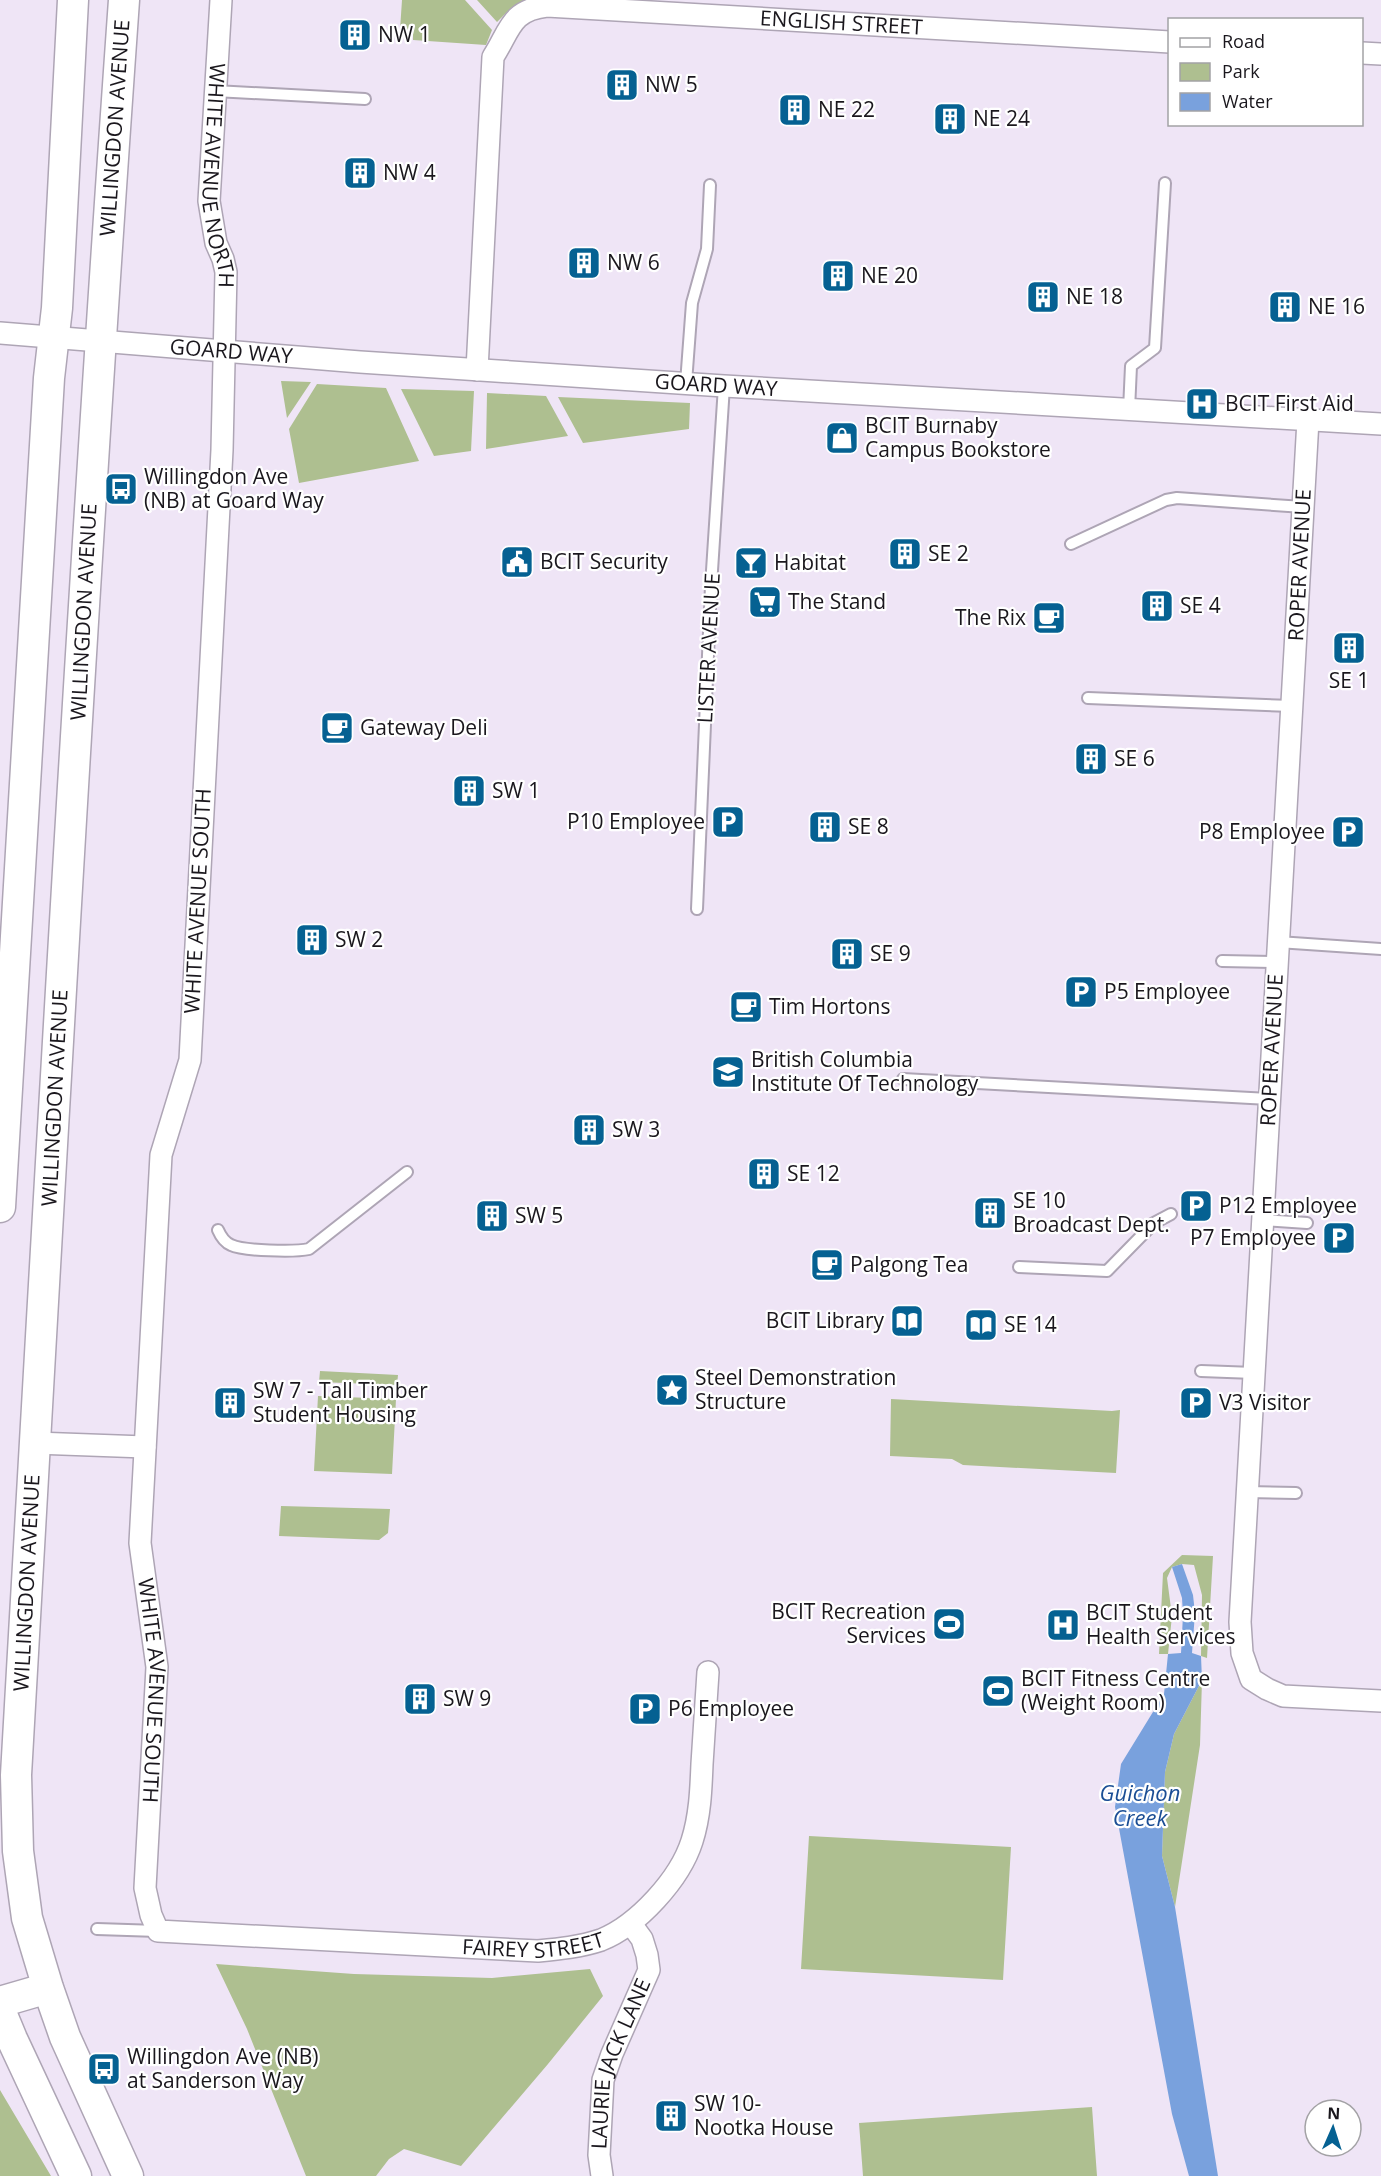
<svg xmlns="http://www.w3.org/2000/svg" width="1381" height="2176" font-family="'Open Sans',sans-serif">
<rect width="100%" height="100%" fill="#efe5f6"/>
<path fill="#aebf90" d="M402,0h63l27,30 -6,15 -73,-5v-9l-13,-1z
M477,0h48l-14,8 -14,14z
M281,381l30,1 -24,36z
M317,384l69,4 33,73 -120,22 -10,-54z
M401,389l73,2 -3,60 -37,5z
M487,393l59,3 22,40 -82,13z
M558,397l132,6 -1,26 -106,14z
M320,1371l78,4 -1,10 -78,-3z
M318,1396l78,3 -4,75 -78,-3z
M891,1399l221,12 8,-1 -4,63 -153,-8 -11,-6 -62,-3z
M281,1506l109,3 -2,24 -9,7 -100,-4z
M1182,1555l31,1 -6,102 -6,-2 1,-61 -8,-30 -12,-1 -10,3 -5,11 5,38 -4,38h-9l4,-81z
M1202,1680l-2,65 -25,162 -13,-51 3,-84 9,-38z
M809,1836l202,11 -8,133 -202,-11z
M216,1964l138,10 138,4 98,-9 13,27 -55,68 -87,102 -57,-17 -15,10 -13,17h-70l-59,-147z
M0,2090l51,86h-51z
M1092,2107l5,69h-234l-4,-53z"/>
<path fill="#79a1dd" d="M1182,1564l11,31 2,18 -3,40 9,3 1,24 -28,54 -9,38 -3,84 13,51 43,269h-29l-17,-62 -57,-307 6,-43 43,-70 4,-40 13,-1 2,-38 -1,-17 -10,-31z"/>
<g fill="none" stroke-linecap="round" stroke-linejoin="round">
<g stroke="#aea5b5" stroke-width="14">
<path id="lane" d="M215,91l150,8
M686,383l6,-80 15,-54 3,-64
M1129,410l2,-44 24,-18 10,-165
M1071,544l95,-44 11,-2 126,9
M1088,698l204,8
M697,909l14,-323 13,-200
M1278,942l103,7
M1222,961l55,1
M903,1079l366,20
M1262,1220l45,3
M218,1230c3,7 6,12 13,15 12,6 64,7 78,4l98,-77
M1019,1267l88,4 47,-48 17,-9
M1201,1371l53,2
M1247,1492l49,1
M97,1929l61,2"/>
</g>
<g stroke="#aea5b5" stroke-width="24">
<g id="street">
<path id="s1" d="M221,0l-12,201 7,42 7,16 3,13 -4,178 -32,610 -29,95 -21,388 17,124 -12,221 6,27 7,16 380,20c21,-2 42,-4 63,-11 37,-15 79,-61 91,-99 8,-25 9,-51 10,-77 2,-30 4,-61 6,-92"/>
<path d="M1362,53l19,1"/>
<path id="s2" d="M0,333l360,29 364,24 657,38"/>
<path id="s3" d="M477,370l16,-313c17,-26 17,-47 54,-51l623,36"/>
<path d="M1308,420l-68,1202 2,31 9,26 16,10 16,7 98,5"/>
<path d="M35,1443l110,4"/>
<path id="s4" d="M602,2176l-3,-21 4,-75 9,-26 37,-84 -2,-15 -5,-16 -11,-15"/>
</g>
</g>
<g stroke="#aea5b5" stroke-width="33">
<path id="secondary" d="M124,0c-42,591 -74,1183 -108,1775l2,76 9,67 21,70 17,49 63,139
M0,1207l49,-829 8,-70 16,-308
M0,2002l48,-14
M0,2010l12,29 64,137"/>
</g>
<use href="#lane" stroke="#fff" stroke-width="10"/>
<use href="#street" stroke="#fff" stroke-width="21"/>
<use href="#secondary" stroke="#fff" stroke-width="30"/>
</g>
<defs>
<g id="building-square" transform="scale(1.725)"><rect x="-9" y="-9" width="18" height="18" rx="4" fill="#056192" stroke="#fff"/><path d="M-4-6H4V6H1V3H-1V6H-4ZM-2.5-4.3h1.7v1.8h-1.7ZM.8-4.3h1.7v1.8H.8ZM-2.5-1h1.7V.8h-1.7ZM.8-1h1.7V.8H.8Z" fill="#fff"/></g>
<g id="hospital-square" transform="scale(1.725)"><rect x="-9" y="-9" width="18" height="18" rx="4" fill="#056192" stroke="#fff"/><path d="M-5-5h3v3.5h4V-5h3V5h-3V1.5h-4V5h-3Z" fill="#fff"/></g>
<g id="shop-square" transform="scale(1.725)"><rect x="-9" y="-9" width="18" height="18" rx="4" fill="#056192" stroke="#fff"/><path d="M-5-2.5h2.3a2.7 3.5 0 0 1 5.4 0H5L5.5 6h-11ZM-1.5-2.5h3a1.5 2.3 0 0 0-3 0Z" fill="#fff"/></g>
<g id="bus-square" transform="scale(1.725)"><rect x="-9" y="-9" width="18" height="18" rx="4" fill="#056192" stroke="#fff"/><path d="M-5-6H5V4H4V6H2V4H-2V6H-4V4H-5ZM-3.5-4V0h7V-4ZM-3.5 1.2v1.5H-2V1.2ZM2 1.2v1.5H3.5V1.2Z" fill="#fff"/></g>
<g id="civic-square" transform="scale(1.725)"><rect x="-9" y="-9" width="18" height="18" rx="4" fill="#056192" stroke="#fff"/><path d="M-.6-6.5H3V-4.5H.6V-3L4-1V1h2V6H-6V1h2V-1L-.6-3ZM-1.2 2.5V6h2.4V2.5Z" fill="#fff"/></g>
<g id="bar-square" transform="scale(1.725)"><rect x="-9" y="-9" width="18" height="18" rx="4" fill="#056192" stroke="#fff"/><path d="M-6-5H6L.8 .8V4.5H3.5V6h-7V4.5H-.8V.8Z" fill="#fff"/></g>
<g id="supermarket-square" transform="scale(1.725)"><rect x="-9" y="-9" width="18" height="18" rx="4" fill="#056192" stroke="#fff"/><path d="M-6-5.5h2.5l.6 2H6L4.5 2H-2.5L-4.4-4H-6ZM-1.5 3.2a1.3 1.3 0 1 0 .1 0ZM3 3.2a1.3 1.3 0 1 0 .1 0Z" fill="#fff"/></g>
<g id="cafe-square" transform="scale(1.725)"><rect x="-9" y="-9" width="18" height="18" rx="4" fill="#056192" stroke="#fff"/><path d="M-5.5-4.5H6V0H3Q3 3.5 0 3.5H-2.5Q-5.5 3.5-5.5 0ZM3-3.2v2h1.7v-2ZM-6 4.5H4V6H-6Z" fill="#fff"/></g>
<g id="parking-square" transform="scale(1.725)"><rect x="-9" y="-9" width="18" height="18" rx="4" fill="#056192" stroke="#fff"/><path d="M-3.5-5.5H1a3.5 3.5 0 0 1 0 7H-1V5.5H-3.5ZM-1-3.4V-.6H.8a1.4 1.4 0 0 0 0-2.8Z" fill="#fff"/></g>
<g id="university-square" transform="scale(1.725)"><rect x="-9" y="-9" width="18" height="18" rx="4" fill="#056192" stroke="#fff"/><path d="M0-5L7-2L0 1L-7-2ZM-4 1L0 2.5L4 1V4Q0 6-4 4Z" fill="#fff"/></g>
<g id="library-square" transform="scale(1.725)"><rect x="-9" y="-9" width="18" height="18" rx="4" fill="#056192" stroke="#fff"/><path d="M-6-4Q-3-5.5-.7-3.5V5Q-3 3-6 4ZM6-4Q3-5.5 .7-3.5V5Q3 3 6 4Z" fill="#fff"/></g>
<g id="sight-square" transform="scale(1.725)"><rect x="-9" y="-9" width="18" height="18" rx="4" fill="#056192" stroke="#fff"/><path d="M0-6L1.8-2.2L6-1.7L2.9 1.2L3.7 5.4L0 3.3L-3.7 5.4L-2.9 1.2L-6-1.7L-1.8-2.2Z" fill="#fff"/></g>
<g id="stadium-square" transform="scale(1.725)"><rect x="-9" y="-9" width="18" height="18" rx="4" fill="#056192" stroke="#fff"/><path d="M0-5a6.5 5 0 1 0 0 10a6.5 5 0 1 0 0-10ZM-3.5-1.8h7v3.6h-7Z" fill="#fff"/></g>
</defs>
<g fill-rule="evenodd">
<use href="#building-square" x="355" y="35"/>
<use href="#building-square" x="622" y="85"/>
<use href="#building-square" x="795" y="110"/>
<use href="#building-square" x="950" y="119"/>
<use href="#building-square" x="360" y="173"/>
<use href="#building-square" x="584" y="263"/>
<use href="#building-square" x="838" y="276"/>
<use href="#building-square" x="1043" y="297"/>
<use href="#building-square" x="1285" y="307"/>
<use href="#hospital-square" x="1202" y="404"/>
<use href="#shop-square" x="842" y="438"/>
<use href="#bus-square" x="121" y="489"/>
<use href="#building-square" x="905" y="554"/>
<use href="#civic-square" x="517" y="562"/>
<use href="#bar-square" x="751" y="563"/>
<use href="#supermarket-square" x="765" y="602"/>
<use href="#building-square" x="1157" y="606"/>
<use href="#cafe-square" x="1049" y="618"/>
<use href="#building-square" x="1349" y="648"/>
<use href="#cafe-square" x="337" y="728"/>
<use href="#building-square" x="1091" y="759"/>
<use href="#building-square" x="469" y="791"/>
<use href="#parking-square" x="728" y="822"/>
<use href="#building-square" x="825" y="827"/>
<use href="#parking-square" x="1348" y="832"/>
<use href="#building-square" x="312" y="940"/>
<use href="#building-square" x="847" y="954"/>
<use href="#parking-square" x="1081" y="992"/>
<use href="#cafe-square" x="746" y="1007"/>
<use href="#university-square" x="728" y="1072"/>
<use href="#building-square" x="589" y="1130"/>
<use href="#building-square" x="764" y="1174"/>
<use href="#parking-square" x="1196" y="1206"/>
<use href="#building-square" x="990" y="1213"/>
<use href="#building-square" x="492" y="1216"/>
<use href="#parking-square" x="1339" y="1238"/>
<use href="#cafe-square" x="827" y="1265"/>
<use href="#library-square" x="907" y="1321"/>
<use href="#library-square" x="981" y="1325"/>
<use href="#sight-square" x="672" y="1390"/>
<use href="#building-square" x="230" y="1403"/>
<use href="#parking-square" x="1196" y="1403"/>
<use href="#stadium-square" x="949" y="1624"/>
<use href="#hospital-square" x="1063" y="1625"/>
<use href="#stadium-square" x="998" y="1691"/>
<use href="#building-square" x="420" y="1699"/>
<use href="#parking-square" x="645" y="1709"/>
<use href="#bus-square" x="104" y="2069"/>
<use href="#building-square" x="671" y="2116"/>
</g>
<g text-anchor="middle" stroke-width="4.5" stroke-linejoin="round" paint-order="stroke">
<g font-size="21" fill="#1a171d" stroke="#fff">
<text dy="7" stroke="none"><textPath href="#s3" startOffset="687">ENGLISH STREET</textPath></text>
<text transform="translate(115 128) rotate(-86)" y="7">WILLINGDON AVENUE</text>
<text dy="7" stroke="none"><textPath href="#s1" startOffset="177">WHITE AVENUE NORTH</textPath></text>
<text dy="7" stroke="none"><textPath href="#s2" startOffset="232">GOARD WAY</textPath></text>
<text dy="7" stroke="none"><textPath href="#s2" startOffset="718">GOARD WAY</textPath></text>
<text transform="translate(1300 565) rotate(-87)" y="7">ROPER AVENUE</text>
<text transform="translate(84 612) rotate(-87)" y="7">WILLINGDON AVENUE</text>
<text transform="translate(709 648) rotate(-87)" y="7">LISTER AVENUE</text>
<text transform="translate(198 901) rotate(-87)" y="7">WHITE AVENUE SOUTH</text>
<text transform="translate(1272 1050) rotate(-87)" y="7">ROPER AVENUE</text>
<text transform="translate(55 1098) rotate(-87)" y="7">WILLINGDON AVENUE</text>
<text transform="translate(27 1583) rotate(-87)" y="7">WILLINGDON AVENUE</text>
<text dy="7" stroke="none"><textPath href="#s1" startOffset="1700">WHITE AVENUE SOUTH</textPath></text>
<text dy="7" stroke="none"><textPath href="#s1" startOffset="2319">FAIREY STREET</textPath></text>
<text dy="7" stroke="none"><textPath href="#s4" startOffset="116">LAURIE JACK LANE</textPath></text>
</g>
<g font-size="21" fill="#1a171d" stroke="#fff" text-anchor="start">
<text x="378" y="42">NW 1</text>
<text x="645" y="92">NW 5</text>
<text x="818" y="117">NE 22</text>
<text x="973" y="126">NE 24</text>
<text x="383" y="180">NW 4</text>
<text x="607" y="270">NW 6</text>
<text x="861" y="283">NE 20</text>
<text x="1066" y="304">NE 18</text>
<text x="1308" y="314">NE 16</text>
<text x="1225" y="411">BCIT First Aid</text>
<text x="865" y="433">BCIT Burnaby<tspan x="865" dy="24">Campus Bookstore</tspan></text>
<text x="144" y="484">Willingdon Ave<tspan x="144" dy="24">(NB) at Goard Way</tspan></text>
<text x="928" y="561">SE 2</text>
<text x="540" y="569">BCIT Security</text>
<text x="774" y="570">Habitat</text>
<text x="788" y="609">The Stand</text>
<text x="1180" y="613">SE 4</text>
<text x="1026" y="625" text-anchor="end">The Rix</text>
<text x="1349" y="688" text-anchor="middle">SE 1</text>
<text x="360" y="735">Gateway Deli</text>
<text x="1114" y="766">SE 6</text>
<text x="492" y="798">SW 1</text>
<text x="705" y="829" text-anchor="end">P10 Employee</text>
<text x="848" y="834">SE 8</text>
<text x="1325" y="839" text-anchor="end">P8 Employee</text>
<text x="335" y="947">SW 2</text>
<text x="870" y="961">SE 9</text>
<text x="1104" y="999">P5 Employee</text>
<text x="769" y="1014">Tim Hortons</text>
<text x="751" y="1067">British Columbia<tspan x="751" dy="24">Institute Of Technology</tspan></text>
<text x="612" y="1137">SW 3</text>
<text x="787" y="1181">SE 12</text>
<text x="1013" y="1208">SE 10<tspan x="1013" dy="24">Broadcast Dept.</tspan></text>
<text x="1219" y="1213">P12 Employee</text>
<text x="515" y="1223">SW 5</text>
<text x="1316" y="1245" text-anchor="end">P7 Employee</text>
<text x="850" y="1272">Palgong Tea</text>
<text x="884" y="1328" text-anchor="end">BCIT Library</text>
<text x="1004" y="1332">SE 14</text>
<text x="695" y="1385">Steel Demonstration<tspan x="695" dy="24">Structure</tspan></text>
<text x="253" y="1398">SW 7 - Tall Timber<tspan x="253" dy="24">Student Housing</tspan></text>
<text x="1219" y="1410">V3 Visitor</text>
<text x="926" y="1619" text-anchor="end">BCIT Recreation<tspan x="926" dy="24">Services</tspan></text>
<text x="1086" y="1620">BCIT Student<tspan x="1086" dy="24">Health Services</tspan></text>
<text x="1021" y="1686">BCIT Fitness Centre<tspan x="1021" dy="24">(Weight Room)</tspan></text>
<text x="443" y="1706">SW 9</text>
<text x="668" y="1716">P6 Employee</text>
<text x="127" y="2064">Willingdon Ave (NB)<tspan x="127" dy="24">at Sanderson Way</tspan></text>
<text x="694" y="2111">SW 10-<tspan x="694" dy="24">Nootka House</tspan></text>
</g>
<g font-size="22" font-style="italic" fill="#1b4e95" stroke="#fff">
<text x="1140" y="1801">Guichon<tspan x="1140" dy="25">Creek</tspan></text>
</g>
</g>
<rect x="1168" y="18" width="195" height="108" fill="#ffffff" stroke="#a3a2a5" stroke-width="1.5"/>
<rect x="1180" y="38" width="30" height="9" fill="#ffffff" stroke="#a3a2a5" stroke-width="1.5"/>
<text x="1222" y="48" font-size="18" fill="#1a171d">Road</text>
<rect x="1180" y="63" width="30" height="18" fill="#aebf90" stroke="#a3a2a5" stroke-width="1.5"/>
<text x="1222" y="78" font-size="18" fill="#1a171d">Park</text>
<rect x="1180" y="93" width="30" height="18" fill="#79a1dd" stroke="#a3a2a5" stroke-width="1.5"/>
<text x="1222" y="108" font-size="18" fill="#1a171d">Water</text>
<g transform="translate(1333 2128) rotate(3)"><circle r="28" fill="#ffffff" stroke="#a3a2a5" stroke-width="1.5"/>
<path d="M0-4.5L10 22L0 15L-10 22Z" fill="#056192"/>
<text y="-9" font-size="16" font-weight="bold" text-anchor="middle" fill="#1a171d">N</text>
</g>
</svg>
